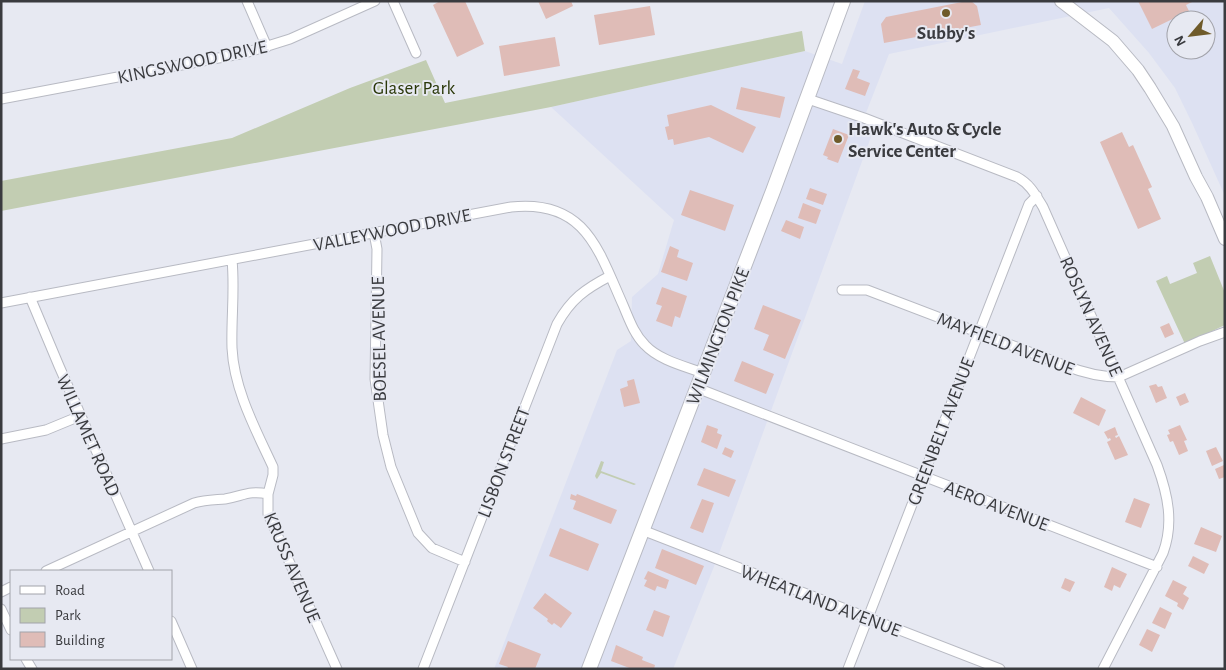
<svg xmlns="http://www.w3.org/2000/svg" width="1226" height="670" font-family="'Alegreya Sans',sans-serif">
<rect width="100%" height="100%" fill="#e7e9f2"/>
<path fill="#dde1f2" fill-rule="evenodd" d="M865,1h360v195l-32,-71 -18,-37 -26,-35 -40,-45 -220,46 -25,64 12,5 -159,436 -44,110h-179l123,-319 14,-9 1,-44 26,-23 16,-54 -123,-113 254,-56 37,13zM1176,20h30v30h-30z"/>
<path fill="#c2cdb2" d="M802,31l3,20 -254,56 -550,104v-30l231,-43 118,-50 76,-28 19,43z
M1210,256l15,37v32l-40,19 -29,-63 11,-5 3,8 27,-11 -4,-10z
M601,461l3,1 -3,9 35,13 -2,1 -33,-12 -4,6 -1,-1 -1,-2z"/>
<path fill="#dfbcb7" d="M440,1h25l19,43 -27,13 -24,-52z
M538,1h33l2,5 -27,13z
M967,1h4l6,5 4,19 -97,18 -3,-19 5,-7z
M1138,1h56l-8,4 3,6 -37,18z
M650,6l5,29 -56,10 -5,-30z
M555,37l5,29 -56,10 -5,-30z
M853,69l7,2 -3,7 13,5 -5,13 -20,-7z
M741,87l44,10 -5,21 -44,-9z
M711,105l45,22 -13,26 -34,-16 -35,8 -1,-6 -5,1 -3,-13 4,-1 -2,-11z
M833,129l16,6 -11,28 -11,-4 1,-2 -5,-2z
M1122,132l7,15 4,-2 19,42 -4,2 13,30 -23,10 -38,-87z
M810,188l17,6 -4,11 -17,-6z
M690,190l44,15 -9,26 -44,-16z
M803,203l18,7 -5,14 -18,-6z
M786,220l18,7 -4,12 -19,-8z
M670,246l9,4 -2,7 16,6 -6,18 -26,-9z
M662,287l25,9 -7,22 -5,-2 -3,11 -16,-6 6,-15 -6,-2z
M763,305l38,15 -16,39 -22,-9 6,-15 -15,-6z
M1169,323l5,11 -9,4 -5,-11z
M742,361l32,13 -8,20 -32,-13z
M634,379l6,24 -16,4 -4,-18 8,-3 -1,-5z
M1156,384l2,3 4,-1 5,12 -11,5 -7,-17z
M1185,393l4,9 -9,4 -4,-9z
M1081,397l25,13 -7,16 -26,-13z
M707,425l11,4 -1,4 5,2 -5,14 -16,-7z
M1180,425l7,15 -3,1 4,10 -9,4 -6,-14 -3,1 -3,-7 3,-1 -2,-4z
M1115,427l3,8 -3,1 1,2 3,-2 9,19 -13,5 -8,-18 4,-2 -1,-2 -2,1 -4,-7z
M725,447l9,4 -3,7 -9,-4z
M1216,447l7,14 -11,5 -6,-15z
M1224,465l1,12 -6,2 -4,-10z
M704,468l32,12 -7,17 -32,-12z
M571,494l5,2 1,-2 40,16 -6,14 -38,-15 3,-8 -6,-2z
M1134,498l16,6 -9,24 -16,-6z
M702,499l12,4 -11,30 -13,-5z
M1201,527l21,9 -6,16 -22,-8z
M560,528l39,16 -11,27 -39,-15z
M662,549l42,17 -8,19 -41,-17z
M1193,556l16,8 -5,10 -16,-8z
M1112,567l15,7 -7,14 -6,-3 -2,6 -8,-4z
M648,571l21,9 -3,9 -9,-3 -2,5 -11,-5 3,-6 -3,-1z
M1065,578l10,4 -5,10 -9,-4z
M1173,580l14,7 -4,7 6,4 -6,12 -6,-4 1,-3 -13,-7z
M545,593l27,20 -11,15 -7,-5 -2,2 -5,-4 1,-2 -15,-11z
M1160,607l12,6 -7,16 -13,-6z
M654,610l16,6 -7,21 -17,-7z
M1147,629l13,6 -8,17 -13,-7z
M508,641l33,13 -6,15h-28l1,-2 -9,-3z
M616,645l27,12 -1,3 13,5 -1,4h-22l-21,-8z"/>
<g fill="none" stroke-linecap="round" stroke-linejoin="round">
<g stroke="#b8bac3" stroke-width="11">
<path id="street" d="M247,1l20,46
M393,1l23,52
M1,99l244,-46 45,-14 85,-38
M808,99l56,19 153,59c13,7 18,17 26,30l114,258c11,30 17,58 6,88l-60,116
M374,233l3,16 -2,130 8,56 8,32 27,66 14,15 33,14
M232,260c3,30 -1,59 0,88 2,42 24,82 41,119v8l-5,19v20l69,155
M842,290h25l199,76c18,7 33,11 53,11l81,-36 25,-9
M30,297l29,69 90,205
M1,303l510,-96c74,-8 87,42 112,98 6,14 11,29 22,40 14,15 39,21 58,28
M697,388l460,179
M1,439l45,-9 34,-14
M642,530l358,139
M46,571l148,-68c11,-3 20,-3 31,-4 18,-3 24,-9 43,-5
M1,592l10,-5
M1,609l10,21
M171,621l21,48
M26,659l6,10
M423,669l134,-345c14,-25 28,-35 53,-48
M848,669l181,-465 8,-8"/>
</g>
<g stroke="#b8bac3" stroke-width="14">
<path id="secondary" d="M1061,1l52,40 25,29 12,18 23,38 23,51 11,20 18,42"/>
</g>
<g stroke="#b8bac3" stroke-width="16">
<path id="primary" d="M589,669l184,-478 70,-190"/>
</g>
<use href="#street" stroke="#fff" stroke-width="9"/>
<use href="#secondary" stroke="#fff" stroke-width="12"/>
<use href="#primary" stroke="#fff" stroke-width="14"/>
</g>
<g fill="#6f5b2a" stroke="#e7e9f2" stroke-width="2">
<circle cx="946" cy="13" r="5"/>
<circle cx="838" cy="139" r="5"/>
</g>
<g text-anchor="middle" stroke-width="4" stroke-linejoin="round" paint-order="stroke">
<g font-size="19" font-weight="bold" fill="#3a3b3f" stroke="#e7e9f2">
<text x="946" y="39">Subby's</text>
<text x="848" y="135" text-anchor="start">Hawk's Auto &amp; Cycle<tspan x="848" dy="22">Service Center</tspan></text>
</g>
<g font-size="19" fill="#3a3b3f" stroke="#e7e9f2">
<text transform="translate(192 61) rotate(-12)" y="7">KINGSWOOD DRIVE</text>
<text transform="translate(392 229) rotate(-11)" y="7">VALLEYWOOD DRIVE</text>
<text transform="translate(1092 316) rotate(66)" y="7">ROSLYN AVENUE</text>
<text transform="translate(717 336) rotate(-69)" y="7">WILMINGTON PIKE</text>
<text transform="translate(378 339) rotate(-91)" y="7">BOESEL AVENUE</text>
<text transform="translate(1006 343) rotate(21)" y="7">MAYFIELD AVENUE</text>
<text transform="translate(940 431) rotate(-69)" y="7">GREENBELT AVENUE</text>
<text transform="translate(89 435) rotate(66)" y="7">WILLAMET ROAD</text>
<text transform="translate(503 462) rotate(-69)" y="7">LISBON STREET</text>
<text transform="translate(997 505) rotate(21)" y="7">AERO AVENUE</text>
<text transform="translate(293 567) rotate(67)" y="7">KRUSS AVENUE</text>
<text transform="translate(821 600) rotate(21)" y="7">WHEATLAND AVENUE</text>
</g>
<g font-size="19" fill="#2a3809" stroke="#e7e9f2">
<text x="414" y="94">Glaser Park</text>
</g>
</g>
<rect width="1226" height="670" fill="none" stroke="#3a3b3f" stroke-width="5"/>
<rect x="10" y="570" width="162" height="90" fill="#e7e9f2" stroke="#a2a3aa"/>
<rect x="20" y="586" width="25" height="8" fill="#ffffff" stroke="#a2a3aa"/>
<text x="55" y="595" font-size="15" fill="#3a3b3f">Road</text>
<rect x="20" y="608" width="25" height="15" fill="#c2cdb2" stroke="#a2a3aa"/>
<text x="55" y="620" font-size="15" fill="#3a3b3f">Park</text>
<rect x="20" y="632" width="25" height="15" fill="#dfbcb7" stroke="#a2a3aa"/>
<text x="55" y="645" font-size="15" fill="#3a3b3f">Building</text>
<g transform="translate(1191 35) rotate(242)"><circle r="24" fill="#e7e9f2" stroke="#a2a3aa"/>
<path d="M0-4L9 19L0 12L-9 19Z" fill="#6f5b2a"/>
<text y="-8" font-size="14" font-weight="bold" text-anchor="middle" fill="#3a3b3f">N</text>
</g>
</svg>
